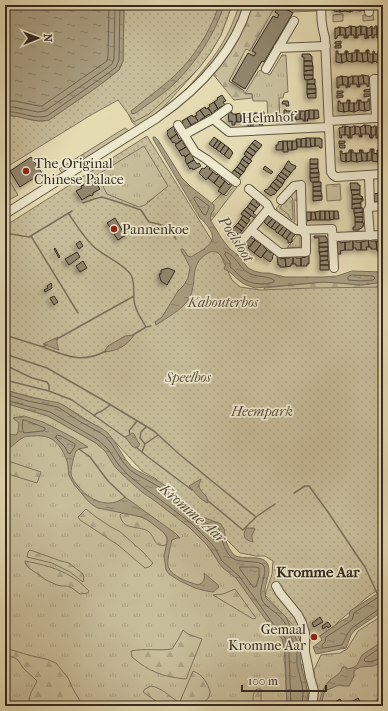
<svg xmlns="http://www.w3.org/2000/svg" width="388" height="711" font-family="'IM FELL French Canon',serif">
<defs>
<pattern id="grass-tufts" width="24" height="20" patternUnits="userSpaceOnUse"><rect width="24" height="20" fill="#c7bd9a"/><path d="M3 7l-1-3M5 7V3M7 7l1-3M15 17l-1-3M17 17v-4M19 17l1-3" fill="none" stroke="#aca284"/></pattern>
<pattern id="forest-firs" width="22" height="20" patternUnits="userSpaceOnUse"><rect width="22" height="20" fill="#c7bd9a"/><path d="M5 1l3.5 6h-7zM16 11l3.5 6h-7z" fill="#aca284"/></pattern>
<pattern id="park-dots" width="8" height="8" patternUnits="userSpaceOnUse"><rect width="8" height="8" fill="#c7bd9a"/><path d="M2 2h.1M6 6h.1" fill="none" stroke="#aca284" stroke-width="1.8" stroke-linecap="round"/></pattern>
<pattern id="water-ripples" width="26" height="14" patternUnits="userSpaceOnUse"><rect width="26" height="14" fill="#a99e81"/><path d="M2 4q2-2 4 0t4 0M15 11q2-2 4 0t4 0" fill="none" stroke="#8a8169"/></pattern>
<filter id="shadow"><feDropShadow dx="-3" dy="3" stdDeviation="2" flood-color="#0004"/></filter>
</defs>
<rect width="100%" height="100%" fill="#e5dbb3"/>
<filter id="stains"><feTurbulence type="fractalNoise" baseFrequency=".005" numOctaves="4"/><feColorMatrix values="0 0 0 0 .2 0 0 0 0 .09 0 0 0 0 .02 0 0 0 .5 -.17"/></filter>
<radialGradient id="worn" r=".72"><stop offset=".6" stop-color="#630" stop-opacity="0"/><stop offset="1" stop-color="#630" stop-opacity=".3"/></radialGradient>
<path fill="url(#grass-tufts)" stroke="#7e735d" d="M232,5l-11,30 -10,17 -12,16 -40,44 -21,15 -6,-5 -4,-9z
M239,5h7c-7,22 -25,51 -41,67 -7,8 -15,15 -23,22 26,-29 46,-51 57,-89z
M281,5h19v1l16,-1v6l-24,1z
M282,55h4l2,37 -4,1 -1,5h-4l1,25h-12l-1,-22h-14l-1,-7 -7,-1 13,-21 2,-2 10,5z
M143,140l29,46 -25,16 9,14 25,-15 3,3 -1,3 -28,17c-8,-4 -10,-11 -16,-16 -8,-6 -30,-10 -40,-9 -6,1 -12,3 -18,6l-12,-20z
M298,188v12h-4l1,21 -3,4 -16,-14v-2l16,-20z
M297,235h3v12l-13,1z
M5,403l43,13 48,27 10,8 46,47 37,29 18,18 9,13 20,20 46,61 3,12 -1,9 1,5 2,41h-282z
M286,602l18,43 -6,-2 -12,-26 -9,-9z
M383,615v91h-70l2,-10 -1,-26 7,-15 19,-2 7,-4 11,-18z
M306,664l5,28 -2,14h-3l-5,-41z"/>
<path fill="url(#forest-firs)" stroke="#7e735d" d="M249,5h27l-26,46 -4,-2 -17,32 14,9 2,4h7v4l-18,2 -22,-27z
M343,14v7l-10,1v-7z
M363,15h10l1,5 -11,1z
M125,128l4,3 -67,42 -3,-4z
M340,184l1,16 -14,1 -1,-16z
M235,185l2,2 -26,34 -2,-4 5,-12 -2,-2 10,-10 4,3z
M323,282l16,1 22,2 22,-3v35l-113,-14 -6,-15z
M5,460l36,12 -4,11 -32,-10z
M86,509l10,8 15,10 8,4 6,5 18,16 10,11 -4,4 -4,1 -27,-23 -38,-25 -2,-3z
M122,513c6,1 13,2 19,4 7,2 22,13 25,19 2,3 1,6 0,9 -13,3 -10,-8 -18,-14 -11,-6 -25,0 -28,-16z
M30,550l3,1 28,10 8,2 14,11 1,3 -1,5 -13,-10 -18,-9 -25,-6 1,-5z
M25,561c16,3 33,7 47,16 7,4 12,9 17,14l-1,2 -8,1 -8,-6 -5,-2h-5l-5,-1 -11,-5 -17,-12 -4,-5z
M235,589l21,29 -3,1 -40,-24 10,-1z
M183,630l5,4 14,5 -16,40c-22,-2 -37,-7 -54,-22l-1,-6c14,-3 28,0 41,-2l7,-11z
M5,648l27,8 14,3 10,4 12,15 5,11 10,17h-53c-3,-10 3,-16 7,-25l-2,-2 -11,-10 -7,-10 -4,-2 -8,-1z
M193,671c9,3 15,12 17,21l-1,5 -8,9h-23z
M151,686c9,1 18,10 26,15l-2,5h-12l-20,-14 2,-3z
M257,689h4v17h-8c0,-6 -1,-13 4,-17z"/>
<path fill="url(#park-dots)" stroke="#7e735d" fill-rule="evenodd" d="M124,5h108l-11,30 -10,17 -12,16 -11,11 -39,35 -15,8 -16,-22 -27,15 -86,53v-52c16,-2 28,8 44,4l48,-33 22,-17 4,-9z
M147,136l72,116 13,28 8,7 20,3 52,-2 71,-1v300l-13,8 -32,27 -7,9 -30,13 -6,-17 -30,-32 7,-21 1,-13 -8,-5h-9l-16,-3 -17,-17 -47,-39 -20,-18 -14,-8 -36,-39 -43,-27 -58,-15v-164zM144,146l24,40 -23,19 -6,2 -32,-13 -10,-19z
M5,173l13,22 -13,7z
M290,196l3,3 -1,1 1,18 -1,2 -3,-3v-2l-9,-7 3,-5 1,1z"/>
<path fill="url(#water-ripples)" stroke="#7a6f5a" d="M5,5h119l-1,56 -4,9 -22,17 -48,33c-16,4 -28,-6 -44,-4z
M219,5h5c-9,29 -27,56 -49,78 -11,11 -26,20 -39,30l-4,1 -1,-3c11,-9 23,-18 34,-27 25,-20 44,-49 54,-79z
M153,137h2l3,3 24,38 8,8 24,19v5l-2,2 -2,6 1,3 11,18 8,10 8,6 10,13 6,3 8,2h7l16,4h38l14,-1 15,-5 31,1v10l-21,3 -23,-2 -16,-1 -68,6c-5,-2 -11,-3 -15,-7 -7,-5 -7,-8 -16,-12l2,-5c-4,-7 -8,-16 -18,-11 -21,12 -9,31 -20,47 -6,10 -22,18 -32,25l-1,-3 7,-5 16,-26 6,-6 4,-7 2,-11 -9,-17v-1h2l5,7 3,1c10,-7 28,-13 19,-27 -3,-5 -6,-9 -10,-12l-47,-79z
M134,335c-7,11 -17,16 -30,17l4,-6 17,-10z
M58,337c-2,4 -1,9 1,13l-16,-6z
M5,390l24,7 30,6 6,3 17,12 19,10 7,5 6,8 12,19 6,7 6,4 18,9 13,8 13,18 5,5 34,13c0,1 3,5 3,5 1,3 1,7 1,10 2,5 5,12 9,16 9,6 30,-2 34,10 3,7 -2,17 -3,24 0,3 0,6 1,9l20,19 12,26 6,2 -4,5 2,3 -2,2 1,10 5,20 2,9 -2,12h-19l-2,-55 -3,-12 -14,-16 -32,-45 -13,-10 -4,-5 -8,-13 -4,-5 -18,-18 -34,-26 -13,-9 -17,-15 -10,-10 -10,-16 -9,-8 -48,-27 -43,-13z
M24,416l19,6 29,15 16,10 -9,2 -3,2c-2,5 -5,16 -5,22 0,4 4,10 7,13 11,14 31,24 47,11l50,36 5,5h-3l-5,2c-2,7 -5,20 -4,26 3,11 21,16 30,19 6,-3 7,-5 6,-12l13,11 2,3 -6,5 -7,-1 -11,-3 -15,-7 -11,-7 -3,-4 -2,-14 3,-14v-5l-4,-5 -14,-11 -7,-4 -44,-9c-9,-4 -14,-12 -20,-19 -3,-3 -5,-6 -7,-10 -4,-5 -2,-12 -4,-18 -6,-16 -14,-27 -33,-25 -3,0 -7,0 -10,1 -6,3 -11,9 -17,13l-2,1v-17l11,1 2,-3 1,-9 -6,-5z
M133,433l1,1 4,8 2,2 -2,3 -3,1 -3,-2 -7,-9z
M201,479c0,2 -2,4 -2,6 0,8 9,8 9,18 -8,-3 -13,-11 -19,-17z
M246,528h8l1,1 -3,6v4l1,3c-8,-2 -11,-5 -7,-14z
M383,590v21l-28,19 -4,5 -5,13 -30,6 -3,-7 9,-7 -2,-4 21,-15 8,-4 1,-6z
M383,641v20l-4,3 -6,2 -13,1 -6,4v5l-5,10h-4l-6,-1 -12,5 -3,3 -3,13h-3c3,-9 4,-17 10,-24 4,-5 13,-7 14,-14l1,-1h3l1,2c12,-2 10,-5 15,-14z
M383,695v11h-10l5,-8z"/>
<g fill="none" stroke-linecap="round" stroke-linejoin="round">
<path stroke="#6e6450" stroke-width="1" d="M5,101h10l24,5h3l65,-45 1,-4 1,-52
M5,107h9l24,5 7,-1 62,-43 5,-4 2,-5 1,-54
M5,112c14,-2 28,8 42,4l63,-44 6,-5 3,-7 1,-55
M195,197h2l12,9v2l-3,7 -3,-1 -9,-15z
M226,252c10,4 13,15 21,20 9,6 19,3 27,8v2c-9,3 -23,3 -32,-4 -4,-3 -7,-8 -12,-11v-5l-5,-7z
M352,275l21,1 2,2 -2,2 -12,1 -13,-1v-3z
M5,394l23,7 30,6 21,14 20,11 6,4 6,7 12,19 7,8 6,4 18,10 12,7 13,18 6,5 33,14c3,3 3,7 4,11 1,6 5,15 10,19 8,6 28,1 32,8 4,8 -7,23 -2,34 4,8 15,12 20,19 6,7 9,18 12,26l3,3v17l5,20 1,9 -1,12
M5,400l45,12 48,28 10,9 10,15 9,10 17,14 14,10 34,26 18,18 5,6 7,13 17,15 32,45 14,17 4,13 2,55
M23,420h2l20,8v2l-2,1 -19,2c-2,-2 -2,-10 -1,-13z
M57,435l4,1 14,8v2l-5,8 -2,-1 -3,-6 -9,-9z
M240,567h15l4,1v9l-3,10h-3l-13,-18z
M383,594l-29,19 -2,7 -26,17 -1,5 -3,3v3h2l18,-3 6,-12 4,-5 27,-19 4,-1
M383,646l-18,12 -1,2 2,2c7,0 11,-3 17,-4"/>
<path stroke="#7a6f5a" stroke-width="1.5" d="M83,203l11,-4 8,-2 19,6 20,7 8,12c13,2 21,5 27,17
M68,213c8,11 15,23 24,32 9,10 33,19 39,30 5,9 1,21 4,30 2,8 7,15 11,22
M5,233l24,4 43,-26
M31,236l47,77
M5,335l38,12
M133,335l13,-8 5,-1
M57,339l77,-43
M47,345l-4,2c24,9 38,17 63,4
M5,354l42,14 54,31 53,32 25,23 77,63 19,-13
M5,365l27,13 15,4 2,3v6
M5,380l44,11 23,9 54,38
M94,416l3,-3 5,-2 8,-6
M130,434l-1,-3 8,-10
M145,444l-5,-6 1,-6 5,-5
M136,447l12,10 44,33
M79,449l11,8 18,24 17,16
M142,452l3,-8 13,-9
M294,493l11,-7h4l19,26 30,45 7,10 12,26
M207,500l36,30 13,-13"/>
</g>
<path fill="#90866c" stroke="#342920" filter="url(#shadow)" d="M279,5l14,8 -29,49 -2,-1 -17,28 -13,-8 16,-28 6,3 2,-3 -4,-2 21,-35 4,2 2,-3 -4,-3z
M334,5h5l1,7 -6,-1z
M339,5h5l1,6 -5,1z
M344,5h6v7l-5,-1z
M350,5h5v5l-5,2z
M355,5h5v6l-5,-1z
M360,5h5l1,5 -6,1z
M349,26h2v9h-3v3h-2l-1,-10 4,-1z
M351,26l5,1v11h-2v-3h-3z
M359,26h2v9h-3v3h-2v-11h3z
M361,26l6,1v11l-2,1v-5l-4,1z
M372,26v9l-4,1 1,2h-2l-1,-10h4v-1z
M375,26h2v9h-3v3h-2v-10h3z
M380,26h2v9h-3v3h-2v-11h3z
M338,27h2v8l-3,1v2l-2,1v-11h3z
M340,27l5,1 1,10h-2v-3h-4z
M341,41v3h-6v-2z
M341,45v3h-6v-2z
M355,50h2v11l-5,1v-9h3z
M357,50h2v3h3l1,9 -6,-1z
M366,50h1l1,11 -5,1 -1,-9h4z
M367,50h2v4h4v9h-2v-1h-3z
M336,51h2v3h3l1,9 -6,-1z
M345,51h1l1,10 -5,2 -1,-9h4z
M346,51h2v3l4,-1v9l-5,-1z
M373,51h1l1,3h3l1,9 -3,-1v-1l-3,1z
M378,51h2v3l3,-1v9h-1v-1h-4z
M302,54h8l1,2h1v5h-8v-4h-2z
M304,61h8l1,5h-9z
M304,66h9v4l-9,1z
M313,70v5h-9v-4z
M304,75h9v4l-8,1z
M361,75h2l1,9h-4v3h-1l-1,-11h3z
M363,75l6,1v10l-2,1v-3h-3z
M340,76h2l1,9h-4v3h-2v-11h3z
M342,76l6,1v10l-2,1v-3h-3z
M351,76h2v8h-3v3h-2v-10h3z
M353,76h5l1,11h-2v-3h-4z
M315,79v5h-8v-4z
M307,84h8l1,5h-9z
M307,89h9v4l-9,1z
M370,89v3h-6v-2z
M337,91h6v2l-6,1z
M316,93v5h-8l-1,-4z
M364,94h6v2l-6,1z
M222,95l4,6 -3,1 3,4 -3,2 -1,-2 -4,3 -4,-7 4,-3 -1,-1z
M337,95h6v2l-6,1z
M368,99h2v11l-5,1 -1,-9h4z
M347,100h2v11l-5,1 -1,-9h4z
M349,100h1v3h4v9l-5,-1z
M357,100h2v10l-5,2v-9h3z
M359,100h2v2h3l1,9 -6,-1z
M283,101h5l1,5h-3v-2h-4z
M338,101h2v2h3l1,9 -6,-1z
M214,102l4,7 -4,2 1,2 -2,2 -5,-7 2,-2 -1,-1z
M205,107l1,2 2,-1 5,7 -3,1 -1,-2 -4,3 -5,-7z
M200,110l5,7 -5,3 2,2 -3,1 -4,-7 2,-1 -1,-2z
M284,110h2v1h5v9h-4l-1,-2h-2z
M309,110h5v9h-5z
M309,110v9h-2l1,2h-3v-10z
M314,110h4l1,8 -5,1z
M291,111h4l1,9h-5z
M295,111h5v8l-4,1z
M300,111h5v10h-2v-2h-3z
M228,112h4v2h4l1,8h-2v3h-3v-4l-3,1z
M264,112v9h-2l1,7h-3l-1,-15z
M241,113v9h-4l-1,-8z
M241,113h4l1,9h-5z
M245,113h5l1,15h-3v-4h2v-2h-4z
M250,113h5v8h-2v7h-2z
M255,113h4l1,8h-5z
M192,115l1,2 2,-1 4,7 -2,2 -1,-3 -5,3 -4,-7z
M187,118l4,7 -4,3 1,2 -2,2 -5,-8 2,-1 -1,-2z
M363,125h2l1,9h-4v3h-1l-1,-10 3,-1z
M365,125l6,1v12h-1l-1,-4h-3z
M174,126l2,3 -2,1 3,4 -7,5 -3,-5 1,-1 -1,-2z
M342,126h3v9h-4l1,3h-2l-1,-10 4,-1z
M345,126l5,1v11h-2v-3h-3z
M353,126h2v8l-3,1v3h-2v-11h3z
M355,126l5,1 1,10h-2v-3h-4z
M374,126h2v9h-3v3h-2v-11h3z
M379,126h2l1,9h-4v3h-2v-11h3z
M381,127h2v10l-1,1z
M177,134l2,5 2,-2 2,2 -7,5 -2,-2 -1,1 -3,-4z
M214,137l4,3 -5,7 -4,-3z
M306,138v9h-5v-8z
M306,138h4l1,9h-5z
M310,138h5v8l-4,1z
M315,138h5v1h2v9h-2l-1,-2h-4z
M184,139l1,2 -2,2 3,4 -7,4 -4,-6z
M296,139h5v8h-4z
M218,140l3,2 -5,7 -3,-2z
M255,140l7,5 -3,4 -7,-6z
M283,141h4l1,11h-5z
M283,141v9h-7v-5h2v-3z
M287,141h5v9h-4z
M292,141h5v8l-5,1z
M339,141h6v2l-6,1z
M221,142l4,3 -5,7 -4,-3z
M252,143l7,6 -3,3 -7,-5z
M225,145l4,3 -5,7 -4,-3z
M339,145h6v3h-5z
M186,147l3,4 2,-1 1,2 -7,5 -1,-2 -2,1 -3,-5z
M249,147l7,5 -3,4 -7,-5z
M229,148l3,3v1l1,1 -4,6 -5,-4z
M370,149h2v11l-5,1v-8l3,-1z
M372,149h2v5l3,-1 1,9 -6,-1z
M349,150h2v11l-5,1v-9h3z
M351,150h2v3h3l1,9 -6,-1z
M359,150h2l1,11 -5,1 -1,-9h4z
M361,150h2v3h4v8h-5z
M377,150h2v3h3l1,9h-2v-1h-3z
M246,151l7,5 -3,4 -6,-6z
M340,151h2v3l4,-1v9l-5,-1z
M192,152l2,2 -2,2 2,4 -7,4 -2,-4 1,-1 -1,-2z
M245,156l7,5 -3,3 -7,-5z
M31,157l11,16 -22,14 -10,-16z
M242,159l7,5 -3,4 -6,-5z
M310,159h8v5h-8z
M194,160l3,4 2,-1 2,3 -8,4 -1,-2 -2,1 -3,-5z
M288,161h1l2,3 5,2 -1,3h-1l-3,4 -7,-5z
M240,163l6,5 -2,4 -7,-5z
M310,164h8v4l-8,1z
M208,165l2,2 -1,2 4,3 -7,8 -7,-7 3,-5 2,1z
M265,166l8,6 -2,2 -8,-5z
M237,167l7,5 -3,3 -7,-5z
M284,168l7,5 -3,4 -7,-5z
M318,168l1,5h-9v-4z
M234,170l7,5 -3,4 -7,-5z
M213,172l4,3 1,-2 2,2 -6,8 -6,-5z
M281,172l7,5 -3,3 -7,-5z
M310,173h9v4l-9,1z
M220,175l3,1 -2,2 4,3 -5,7 -6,-5z
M278,175l7,5 -2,4 -7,-5z
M319,177v5h-8l-1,-4z
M93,178l7,11 -7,4v2l-2,1 -1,-1 -8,5 -6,-9 6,-3 -1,-2 3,-1v-1z
M276,179l7,5 -3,4 -7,-6z
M225,181l4,4 2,-3 2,2 -9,11 -6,-4z
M273,182l7,6 -3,3 -7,-5z
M313,182h8v4l-8,1z
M350,183h8v2h2v5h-9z
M270,186l7,5 -3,4 -1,-1 -2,2 -7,-5 2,-2 1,1z
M321,186v5h-8v-4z
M351,190h9v4l-8,1z
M313,191h8l1,5h-9z
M379,193v9h-5v-8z
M379,193h4v9h-4z
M360,194v2h2l1,3h-11v-4z
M313,196h9v4l-9,1z
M255,198l3,2 -2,2 4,3 -3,3 -7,-5 3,-4 1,1z
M352,199h11v2h-2v2l-9,1z
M250,203l7,5 -3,4 -7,-5z
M361,203v5l-9,1v-5z
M247,207l7,5 -1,1 5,4 -1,3 -13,-10z
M354,208h9v4l-9,1z
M244,210l7,6 -3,3 -7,-5z
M320,211h5v9h-5z
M320,211v9h-4l-1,-8z
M325,211h4l1,9h-5z
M329,211h5v8l-4,1z
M334,211h4l1,8h-5z
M306,212h5v8l-4,1z
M311,212h4l1,8h-5z
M363,212v5h-8l-1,-4z
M243,215l7,5 -3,4 -6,-5z
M269,215l4,3 -6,7 -3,-3z
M355,217h8v5h-8z
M115,218l7,12 3,-2 3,6 -10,6 -4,-6h1l-8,-11z
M273,218l3,3 -5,7 -4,-3z
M241,219l6,5 -3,4 -6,-5z
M276,221l4,3 -5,6 -4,-2z
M355,222h8l1,4h-2v2l-3,1v1h-6v-3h2z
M238,223l6,5 -2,3 -7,-5z
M280,224l4,2 -6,7h-1l-2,-3z
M235,226l7,5 -3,4 -7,-5z
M284,226l3,3 -5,7 -4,-3z
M287,229l4,3 -5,7 -4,-3z
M232,230l7,5 -3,4 -1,-1 -1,1 -3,-2 1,-2 -3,-1z
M291,232l4,3 -3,3v4l-4,1v-3l-2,-1z
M252,235l-2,2 5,3 -5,7 -7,-5z
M314,236h12v2h1l1,4 -9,1v-5h-5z
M7,238l2,1 -2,6h-2z
M381,238h2l-1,13h-5l-1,-10h5z
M353,239v11h-8v-8h5v-2z
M353,239h2l1,3h5v8h-5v-2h-3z
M366,239h2l1,8h-3l1,3h-6v-8l5,-1z
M368,239h3v2h5l1,8h-6v-2h-2z
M255,240l4,3 1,-2 2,2 -8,10 -6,-5z
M337,240h3v3l5,-1v8l-5,1 1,3h-4z
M80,241l3,5 -4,3 -3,-5z
M328,242v5h-9v-4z
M262,243l3,1 -2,2 4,4 -6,8 -7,-5z
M319,247h9v4l-9,1z
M55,248l5,9 -1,1 -5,-9z
M267,250l4,3 2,-2 2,1 -3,5 1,1 -3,4 -8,-6z
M328,251v5h-8l-1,-4z
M77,252l3,5 -11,8 -4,-6z
M296,255v3h5v8h-5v-2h-3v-8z
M306,255h3v9h-2v2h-6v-8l5,-1z
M277,256h3v3l5,-1 1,9h-6v-2h-2z
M290,256h3v8h-2v2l-5,1 -1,-9h5z
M320,256h8v4l-8,1z
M328,260l1,5h-9v-4z
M83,261l4,7 -7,4 -4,-6z
M320,265h9v5h-9z
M168,268l7,3 -8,14 -6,-4 -2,-7h2v-4z
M51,283l1,2 -1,1 1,2 -7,4 -1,-2 4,-2 -1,-2z
M54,296l4,6 -4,3 -4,-7z
M320,617l3,5 -9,5 -2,-4z
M328,622l3,4 -3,2 -1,-2 -4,3 -1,-3z
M314,634l3,4 -3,2 -3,-4z
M358,698l5,8h-18z
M340,699l4,7h-9l-2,-3z"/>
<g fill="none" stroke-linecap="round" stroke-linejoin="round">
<g stroke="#605645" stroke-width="10">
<path id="minor" d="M322,5c-2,11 0,22 3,33l6,134 2,3 3,2 47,-3
M369,5v7
M278,48l48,-2
M266,69l28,-48
M228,108l-15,11 -24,13 -4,4 10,16 11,7 30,23
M213,119l16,13 100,-5
M329,121l47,-3 -2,-39h9
M178,125l7,11
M369,175l1,32 -2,3 2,26
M249,189l18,15 4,8 25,18 36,-1 2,39
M370,207l13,-1
M5,214l152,-96c40,-28 77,-65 91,-113
M251,230l29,23 26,-1v-16l-4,-7 -1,-44 -7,1 -13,14
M333,237l50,-2
M240,243l29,-35
M276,586l4,7 18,22 4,8 3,10v19l2,9 3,16 4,14 -1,8 -2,7"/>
</g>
<use href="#minor" stroke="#eee8ce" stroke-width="8"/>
</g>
<g fill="#8f2418" stroke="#eee8ce" stroke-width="1.5">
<circle cx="26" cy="171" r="4"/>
<circle cx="114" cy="229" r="4"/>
<circle cx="314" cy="637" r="4"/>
</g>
<g text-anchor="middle" stroke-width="3.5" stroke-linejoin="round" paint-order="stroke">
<g font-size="14" fill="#342920" stroke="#eee8ce">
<text transform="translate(268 117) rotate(-2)" y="5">Helmhof</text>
</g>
<g font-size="14" fill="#342920" stroke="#eee8ce" text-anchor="start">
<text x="34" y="168">The Original<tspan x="34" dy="16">Chinese Palace</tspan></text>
<text x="122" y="234">Pannenkoe</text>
<text x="306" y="634" text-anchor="end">Gemaal<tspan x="306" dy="16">Kromme Aar</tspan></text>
</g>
<g font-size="14" font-style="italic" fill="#594e3e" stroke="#eee8ce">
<text x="223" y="307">Kabouterbos</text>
<text x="188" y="382">Speelbos</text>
<text x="262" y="416">Heempark</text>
</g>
<g font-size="15" font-style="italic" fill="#574c3d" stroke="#eee8ce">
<text transform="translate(236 239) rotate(57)" y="5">Poelsloot</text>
<text transform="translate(193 513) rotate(41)" y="5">Kromme Aar</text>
</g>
<g font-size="15" font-weight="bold" fill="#342920" stroke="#eee8ce">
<text x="318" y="577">Kromme Aar</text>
</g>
</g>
<rect width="388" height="711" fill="none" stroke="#e5dbb3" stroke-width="20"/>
<rect x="6" y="6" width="376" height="699" fill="none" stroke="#342920" stroke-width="2"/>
<rect x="10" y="10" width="368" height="691" fill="none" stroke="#342920"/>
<g transform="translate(38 38) rotate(89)" stroke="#eee8ce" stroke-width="3" paint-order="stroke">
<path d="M0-3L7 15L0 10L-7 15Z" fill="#342920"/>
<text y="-6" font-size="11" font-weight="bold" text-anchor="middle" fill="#342920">N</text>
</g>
<path d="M242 685v6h84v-6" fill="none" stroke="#342920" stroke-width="2"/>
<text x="248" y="685" font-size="12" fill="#342920" stroke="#eee8ce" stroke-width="3" paint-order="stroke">100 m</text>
<rect width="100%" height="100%" filter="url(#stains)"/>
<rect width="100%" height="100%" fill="url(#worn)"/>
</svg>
